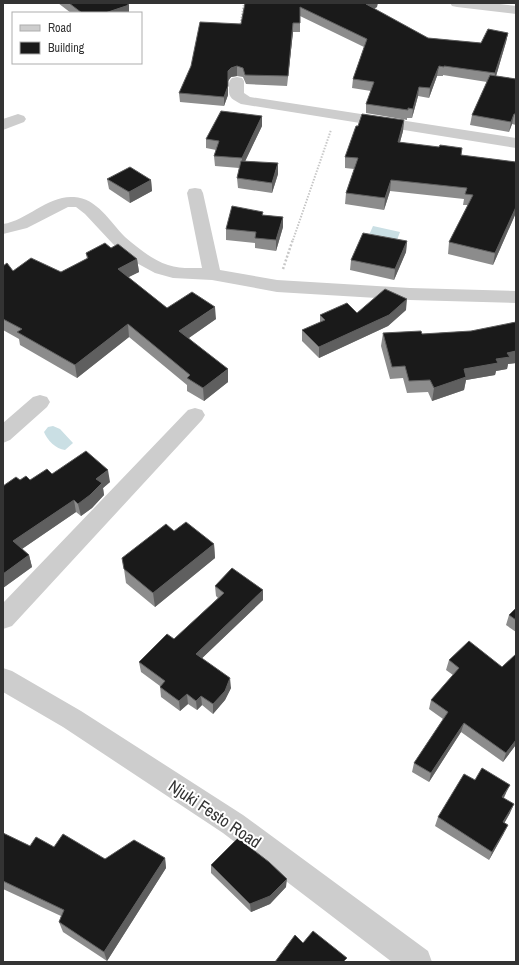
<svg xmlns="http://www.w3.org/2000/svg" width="519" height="965" font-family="'Archivo Narrow',sans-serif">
<rect width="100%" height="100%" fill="#fff"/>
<path fill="#cadfe4" d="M373,226l27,6 -3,8 -28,-5z
M53,426l7,3 13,14 -8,7c-9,-1 -18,-10 -21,-18l4,-5z"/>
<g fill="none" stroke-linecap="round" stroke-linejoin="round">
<path stroke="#c7c7c7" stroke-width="2" stroke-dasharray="1.5 1.5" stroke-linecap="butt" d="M240,27l4,-24
M293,240l38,-110"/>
<path stroke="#c7c7c7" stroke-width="2.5" stroke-dasharray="2 2" stroke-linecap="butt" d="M283,269l10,-30"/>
<path fill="#cdcdcd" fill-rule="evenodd" d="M450,3h42l24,3v8l-59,-7 -5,-1z
M237,77l5,1 2,3v12l6,4 266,41v10l-275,-44c-9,-5 -13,-6 -12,-17 0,-4 0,-6 3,-9z
M18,114l6,2 2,3 -2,3 -21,8v-11z
M195,188l6,1 2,4 17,77 57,10 133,8 106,3v12l-106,-3 -133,-8 -65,-12 -39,-2 -18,-5 -22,-12 -20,-17 -28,-30 -9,-7h-8l-41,21 -24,6v-10c25,-4 45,-29 71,-27 23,1 36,25 51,40 13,11 27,23 43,28 11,4 23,3 34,3l-15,-75 2,-4z
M40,395l7,2 3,5 -3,5 -37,33 -7,3v-20l30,-26z
M195,408l7,2 3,5 -3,5 -190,206 -9,3v-26l185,-193z
M3,668l9,3 69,40 162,104 185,136 4,11h-40l-169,-129 -160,-106 -60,-35z"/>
</g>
<path fill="#8c8c8c" d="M58,3h68l3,2v8h-58z
M245,3l132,4 -3,2 54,29 53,5 27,-10 -2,9 -10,34 20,3v46l-4,-1 -3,8 -39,-7 2,-10 15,-33 -44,-7v1h-6l-8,22 -11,-2 -6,22h-5v2l-41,-7v-9l5,-13 -19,-3 1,-9 11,-32 -64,-31v16h-7l-6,54 -41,-2 -3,-7 -6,-1 -6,1 -3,4v14l-4,11 -44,-4 -1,-9 62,-69z
M262,116v10l-17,35 33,13 -6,19 -34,-5 -1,-10 2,-10 -24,-2 -1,-10 2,-6 -10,-2v-9z
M404,120l-1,11 -3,11 61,13 55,7v50l-1,3 -22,50 -45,-11 1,-12 19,-37h-5l1,-6 -74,-8 -6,19 -39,-6 1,-11 8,-24 -9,-1v-11l13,-31z
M107,179l44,1 1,11 -22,12 -21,-14z
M263,212v3l20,2v10l-7,24 -21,-3v-5l-29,-3v-11z
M407,241l-1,11 -12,28 -44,-10 1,-10z
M111,248l26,11 2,13 -11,5 39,31 49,11 -27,19 39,44 -24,19 -17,-10v-6l-58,-48 -52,41 -57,-33 -1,-6 -16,-9v-64l10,5 48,1 26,-13 -1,-6z
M406,310l-18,16 -69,32 -17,-17v-11l18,-7v-8z
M516,322v41l-8,1 -1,5 -11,2 -1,4 -29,5 -2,10 -32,11 -4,-9 -21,1 -4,-15 -13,1 -9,-33 2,-13 39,1 49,-3z
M52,474l58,8 -7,6 1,7 -12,13 -11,8 -5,-4 -54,37 7,6 3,12 -29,21v-102l17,-6h10z
M174,531l40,13 1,14 -60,49 -29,-24 -2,-14z
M215,586l48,4v10l-61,58 29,30 -6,12 -12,14 -11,-9 -5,5 -9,-6 -8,7 -19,-14 -1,-10v-1l-19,-14 -2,-10 35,-23 44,-41 -2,-2z
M516,608v24l-10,-7 3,-10z
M516,654v93l-1,-1 -12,16 -42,-30 -32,50 -17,-10 2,-9 29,-44 -14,-10 2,-9 22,-25 -7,-5 3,-10 53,7z
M475,780l31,13 -2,5 6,15 -6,10v10l-15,27 -54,-34 3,-9z
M3,833l27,13 24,1 51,12 60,-1 1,10 -59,93 -44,-29 -4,-10 2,-6 -58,-27z
M211,865l75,22 -16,17 -19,8 -40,-39z"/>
<path fill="#5f5f5f" d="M368,3h10l-1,4 -12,6 1,-9z
M129,5v8h-24z
M293,23v9l-6,54 1,-10z
M508,33l-2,9 -12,41 1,-10z
M237,66v10l-6,1 -3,4v14l-4,11v-9l4,-26 3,-3z
M439,66l-2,10 -8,22 1,-10z
M419,87l-1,9 -6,22 1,-9z
M514,114l-2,10 -3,8 2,-10z
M262,116v10l-20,42v-10z
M404,120l-1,11 -6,22 1,-11z
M278,163v11l-6,19v-10z
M151,180l1,11 -22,12 -1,-11z
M391,180l-1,11 -6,19 1,-12z
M516,203v9l-1,3 -22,50 2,-12z
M283,217v10l-7,24v-11z
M407,241l-1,11 -12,28 1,-11z
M137,259l2,13 -20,10 -1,-13z
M407,299l-1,11 -18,16 -69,32v-11z
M215,307l1,12 -36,25 -1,-13z
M128,324l1,13 -52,41 -2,-13z
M516,351v12l-8,1 -1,5 -11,2 -1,4 -29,5 -2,10 -32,11 2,-13 30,-19 32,-10 11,-6z
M228,369v13l-24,19 -1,-13z
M108,470l2,12 -7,6 1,7 -12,13 -11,8 -3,-12 18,-25z
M74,500l2,12 -60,41 -3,-12z
M214,544l1,14 -60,49 -2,-14z
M29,555l3,12 -29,21v-14z
M263,590v10l-67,64v-10z
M230,678l1,10 -6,12 -12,14v-10z
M187,694l1,10 -8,7 -1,-10z
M201,696l1,9 -5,5 -1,-9z
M464,723l-3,9 -32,50 2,-9z
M516,740v3l-1,3 -12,16 3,-9z
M510,785l-4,8 -7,13 3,-9z
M514,804l-4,9 -10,18 3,-9z
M508,825l-4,8 -15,27 3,-8z
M165,858l1,10 -59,93 -3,-9z
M287,879l-1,8 -16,17 -19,8 -1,-8z"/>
<path fill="#1a1a1a" stroke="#5f5f5f" d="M69,3h57l3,2 -24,8h-23z
M245,3h123l-2,1 62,34 53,5 7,-14 20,4 -13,40 -51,-7v1l-5,-1 -9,22 -11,-1 -6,22 -5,-1v2l-42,-6 8,-22 -21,-3 14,-40 -67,-32v16h-7l-5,53 -43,-1 -2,-7 -6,-2 -6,2 -3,3v15l-4,11 -45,-4 12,-27 9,-44 41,2z
M490,75l26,4v35h-2l-3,8 -39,-7z
M221,111l41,5 -20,42 -28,-2 5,-15 -13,-2z
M362,114l42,6 -6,22 41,5 1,-2 22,3 -1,7 55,7v41h-1h1v4l-21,46 -46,-11 24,-47 -8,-1 2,-6 -76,-8 -6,18 -39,-5 12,-35 -13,-1 11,-31h2z
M241,161l37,2 -6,20 -35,-5z
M130,167l21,13 -22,12 -22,-13z
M232,206l31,6 -1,3 21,2 -7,23 -21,-2 1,-6 -30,-3z
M363,233l44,8 -12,28 -44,-9z
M105,243l6,5 7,-4 19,15 -19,10 49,39 25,-16 23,15 -36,24 49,38 -25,19 -16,-10 3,-3 -62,-51 -53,41 -58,-33 5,-3 -19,-10v-53l4,-3 6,8 18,-13 30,14 27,-14 -2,-5z
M385,289l22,10 -18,16 -70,32 -17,-17 23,-10 -5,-5 27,-12 10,10z
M516,322v29l-9,2 3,4 -14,2 2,4 -34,6 2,8 -32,11 -4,-8 -21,1 -4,-15 -13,1 -9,-34 38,-2 1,3 49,-3z
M86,451l22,19 -12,9 6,4 -12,12 -12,9 -4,-4 -61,41 16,14 -26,19v-76l1,-1 -1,-1v-10l13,-9 4,3 6,-4 4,4 17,-11 5,5z
M186,522l28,22 -61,49 -29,-24 -2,-11 44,-34 8,7z
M232,568l31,22 -67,64 34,24 -5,13 -12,13 -12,-8 -5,5 -9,-7 -8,7 -19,-14 5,-6 -26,-19 28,-28 7,5 50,-46 -9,-7z
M516,608v12l-7,-5z
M469,641l33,26 14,-13v86l-10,13 -42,-30 -33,50 -17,-10 34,-51 -17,-12 28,-32 -10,-8z
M482,768l28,17 -8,12 12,7 -11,18 5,3 -16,27 -54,-35 26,-43 11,6z
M3,833l27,13 6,-9 18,10 9,-13 42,25 29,-19 31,18 -61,94 -45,-30 5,-12 -61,-29z
M238,838l31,24 18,17 -17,17 -20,8 -39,-39z
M313,931l34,27 -4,4h-68l20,-27 8,8z"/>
<g text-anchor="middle" stroke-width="4" stroke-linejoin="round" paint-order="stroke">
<g font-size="17" fill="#333" stroke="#fff">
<text transform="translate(215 814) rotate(34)" y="6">Njuki Festo Road</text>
</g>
</g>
<rect width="519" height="965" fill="none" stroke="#333333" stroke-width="8"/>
<rect x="12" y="12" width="130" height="52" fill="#ffffff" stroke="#adadad"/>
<rect x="20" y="25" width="20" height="6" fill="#cdcdcd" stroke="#adadad"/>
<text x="48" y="32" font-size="12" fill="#333333">Road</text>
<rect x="20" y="42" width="20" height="12" fill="#1a1a1a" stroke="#adadad"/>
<text x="48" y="52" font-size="12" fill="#333333">Building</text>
</svg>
